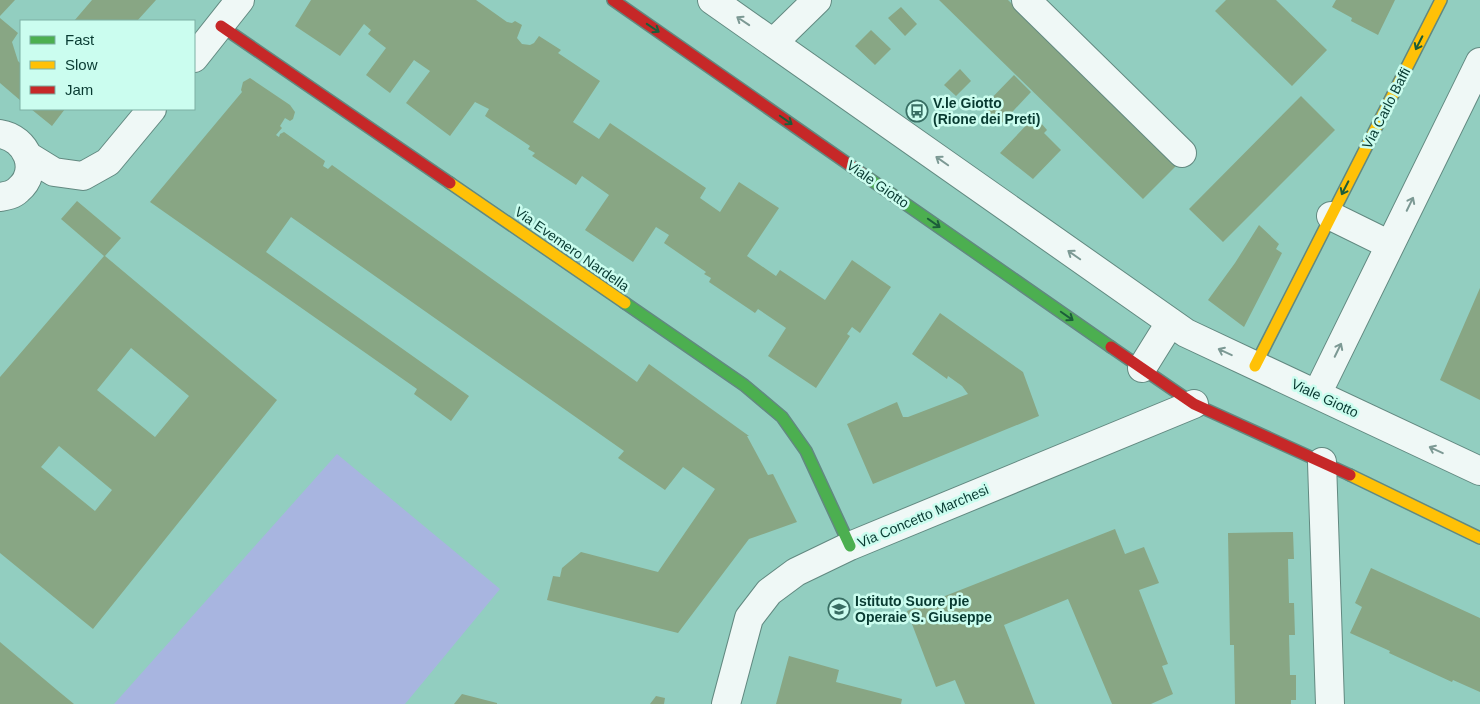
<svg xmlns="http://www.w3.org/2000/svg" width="1480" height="704" font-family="Arial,sans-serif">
<rect width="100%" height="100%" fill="#92cec0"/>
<path fill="#a8b5e0" d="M337,454l163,135 -95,115h-291z"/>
<path fill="#88a684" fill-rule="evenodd" d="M0,0h15l-15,16z
M92,0h64l-19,21h-63z
M311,0h165l31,22 5,1 3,-2 7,4 -5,13 5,6 8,1 4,-2 5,-7 22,14 -3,3 42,28 -27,41 26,17 11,-16 96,65 -6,10 20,14 19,-30 40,26 -32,48 29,20 4,-6 45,30 27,-40 39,27 -31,46 -8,-6 -5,7 3,2 -34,52 -48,-32 18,-28 -28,-19 -3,4 -46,-31 2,-4 -7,-4 2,-2 -42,-29 5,-8 -13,-8 -23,35 -48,-32 24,-35 -27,-19 -6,9 -44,-29 3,-3 -7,-4 2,-3 -45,-30 4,-7 -14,-7 -25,34 -44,-33 24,-32 -16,-11 -24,33 -24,-18 20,-27 -18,-14 3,-4 -7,-6 -24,32 -45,-30z
M939,0h69l169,165 -34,34z
M1226,0h50l51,50 -35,36 -77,-75z
M1336,0h59l-17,35 -27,-14 1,-3 -20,-11z
M901,7l16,17 -12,12 -17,-18z
M0,18l18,15 -6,9 6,19 3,3v37l-21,-18z
M871,30l20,19 -16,16 -20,-19z
M960,69l11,12 -15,15 -12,-11z
M1014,75l17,17 -30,32 -18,-17z
M250,78l40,27 5,7 -2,7 -3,2 -5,-3 -5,8 2,2 -6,7 3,2 1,-3 4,-2 41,29 -2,5 5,3 4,-4 305,217 12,-18 100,72h-2l21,39 5,-1 24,48 -48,17 -71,94 -131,-33 6,-24 7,1 2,-9 19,-16 77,20 57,-83 -32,-22 -18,23 -47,-32 6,-7 -333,-234 -25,35 203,144 -18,25 -37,-27 3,-5 -267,-187 92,-110 -1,-2 2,-8z
M1301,96l34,34 -112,112 -34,-33z
M31,109h34l-13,17z
M1035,116l12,14 -3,3 17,17 -28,29 -33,-26z
M77,201l44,37 -16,18 172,144 -184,229 -93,-76v-176l104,-121 -43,-37zM131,348l58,48 -34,41 -58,-47zM59,446l53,44 -17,21 -54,-44z
M1259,225l20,19 -3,5 6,4 -38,74 -36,-27 27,-37z
M1480,288v112l-40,-20z
M940,313l83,59 16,44 -166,68 -26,-60 50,-22 6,15h5l60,-23 -6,-8 -14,-10 -1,3 -35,-25z
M1115,529l10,25 19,-7 15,36 -20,7 29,74 -6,2 11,28 -22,10h-39l-44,-105 -64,26 31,79h-70l-10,-24 -19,7 -29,-76z
M1293,532l1,27h-6l1,44h5l1,32h-6l1,40h6v25h-5v4h-56l-1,-59h-4l-2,-112z
M1371,568l109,50v74l-27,-12 -1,2 -63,-29 1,-2 -40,-18 12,-26 -7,-4z
M0,642l57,48 17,14h-74z
M789,656l50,14 -3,12 66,17 -1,5h-125z
M462,694l35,9v1h-43z
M656,696l9,2 -1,6h-14z"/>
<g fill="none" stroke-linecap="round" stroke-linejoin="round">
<g stroke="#628980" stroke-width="30">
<path id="street" d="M712,0l474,333 294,138
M1026,0l156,153
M774,42l43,-42
M194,58l46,-58
M0,134c27,4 41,37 18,56 -5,5 -12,6 -18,7
M28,156l26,16 29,4 25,-14 44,-53
M1331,216l59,29
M1142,368l28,-45
M1317,394l163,-332
M1322,462l8,242
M726,704l23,-86 20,-26 27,-20 54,-26 344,-142"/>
</g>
<g stroke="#628980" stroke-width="14">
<path id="fast" d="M864,175l247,172
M625,303l119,82 38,32 24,34 44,95"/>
</g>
<g stroke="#628980" stroke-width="14">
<path id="slow" d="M450,183l175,120
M1255,366l186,-366
M1350,475l130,63"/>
</g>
<g stroke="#628980" stroke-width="14">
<path id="jam" d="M613,0l251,175
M221,26l229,157
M1111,347l83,57 156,71"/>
</g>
<use href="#street" stroke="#eff8f6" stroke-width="28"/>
<use href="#fast" stroke="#4caf50" stroke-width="11"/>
<use href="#slow" stroke="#ffc107" stroke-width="11"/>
<use href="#jam" stroke="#c62828" stroke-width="11"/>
</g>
<defs><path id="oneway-shaft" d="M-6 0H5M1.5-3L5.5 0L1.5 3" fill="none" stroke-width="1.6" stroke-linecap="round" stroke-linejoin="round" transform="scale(1.25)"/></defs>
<g stroke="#7c9994">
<use href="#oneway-shaft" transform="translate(743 21) rotate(-146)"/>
<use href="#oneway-shaft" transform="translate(942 161) rotate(-145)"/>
<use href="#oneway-shaft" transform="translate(1410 204) rotate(-64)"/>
<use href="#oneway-shaft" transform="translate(1074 255) rotate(-145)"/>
<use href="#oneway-shaft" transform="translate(1338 350) rotate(-64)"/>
<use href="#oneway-shaft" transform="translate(1225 352) rotate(-155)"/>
<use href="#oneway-shaft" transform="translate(1436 450) rotate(-155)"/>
</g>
<g stroke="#1c5d3a">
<use href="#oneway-shaft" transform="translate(653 28) rotate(34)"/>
<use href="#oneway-shaft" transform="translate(1419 43) rotate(117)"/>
<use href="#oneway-shaft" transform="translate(786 120) rotate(35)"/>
<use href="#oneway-shaft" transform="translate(1345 188) rotate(117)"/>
<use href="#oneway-shaft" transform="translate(934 223) rotate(35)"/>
<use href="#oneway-shaft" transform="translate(1067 316) rotate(35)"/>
</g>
<defs>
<g id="bus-ring" transform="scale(1.125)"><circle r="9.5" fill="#cbfdef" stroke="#386e63" stroke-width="1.5"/><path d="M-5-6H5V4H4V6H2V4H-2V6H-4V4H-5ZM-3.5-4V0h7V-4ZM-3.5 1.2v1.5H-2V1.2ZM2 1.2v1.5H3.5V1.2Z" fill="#386e63"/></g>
<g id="school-ring" transform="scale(1.125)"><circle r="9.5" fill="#cbfdef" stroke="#386e63" stroke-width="1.5"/><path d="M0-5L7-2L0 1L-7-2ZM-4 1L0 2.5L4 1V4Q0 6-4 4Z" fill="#386e63"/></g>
</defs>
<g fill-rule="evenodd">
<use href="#bus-ring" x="917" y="111"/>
<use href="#school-ring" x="839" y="609"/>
</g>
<g text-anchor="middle" stroke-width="5" stroke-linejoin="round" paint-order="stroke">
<g font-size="14" font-weight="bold" fill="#083a31" stroke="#cbfdef" text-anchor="start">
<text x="933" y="108">V.le Giotto<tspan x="933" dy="16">(Rione dei Preti)</tspan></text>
<text x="855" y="606">Istituto Suore pie<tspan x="855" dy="16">Operaie S. Giuseppe</tspan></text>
</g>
<g font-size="14" fill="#083a31" stroke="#cbfdef">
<text transform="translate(1386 108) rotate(-63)" y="5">Via Carlo Baffi</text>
<text transform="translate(878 184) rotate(35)" y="5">Viale Giotto</text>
<text transform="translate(572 249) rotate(35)" y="5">Via Evemero Nardella</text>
<text transform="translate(1325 398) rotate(25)" y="5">Viale Giotto</text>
<text transform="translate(923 516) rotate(-23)" y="5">Via Concetto Marchesi</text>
</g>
</g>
<rect x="20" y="20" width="175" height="90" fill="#cbfdef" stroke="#7dafa3"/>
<rect x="30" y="36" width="25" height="8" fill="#4caf50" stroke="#7dafa3"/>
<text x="65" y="45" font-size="15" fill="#083a31">Fast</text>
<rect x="30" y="61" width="25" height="8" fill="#ffc107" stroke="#7dafa3"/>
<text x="65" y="70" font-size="15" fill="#083a31">Slow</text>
<rect x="30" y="86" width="25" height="8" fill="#c62828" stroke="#7dafa3"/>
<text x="65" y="95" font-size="15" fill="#083a31">Jam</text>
</svg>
